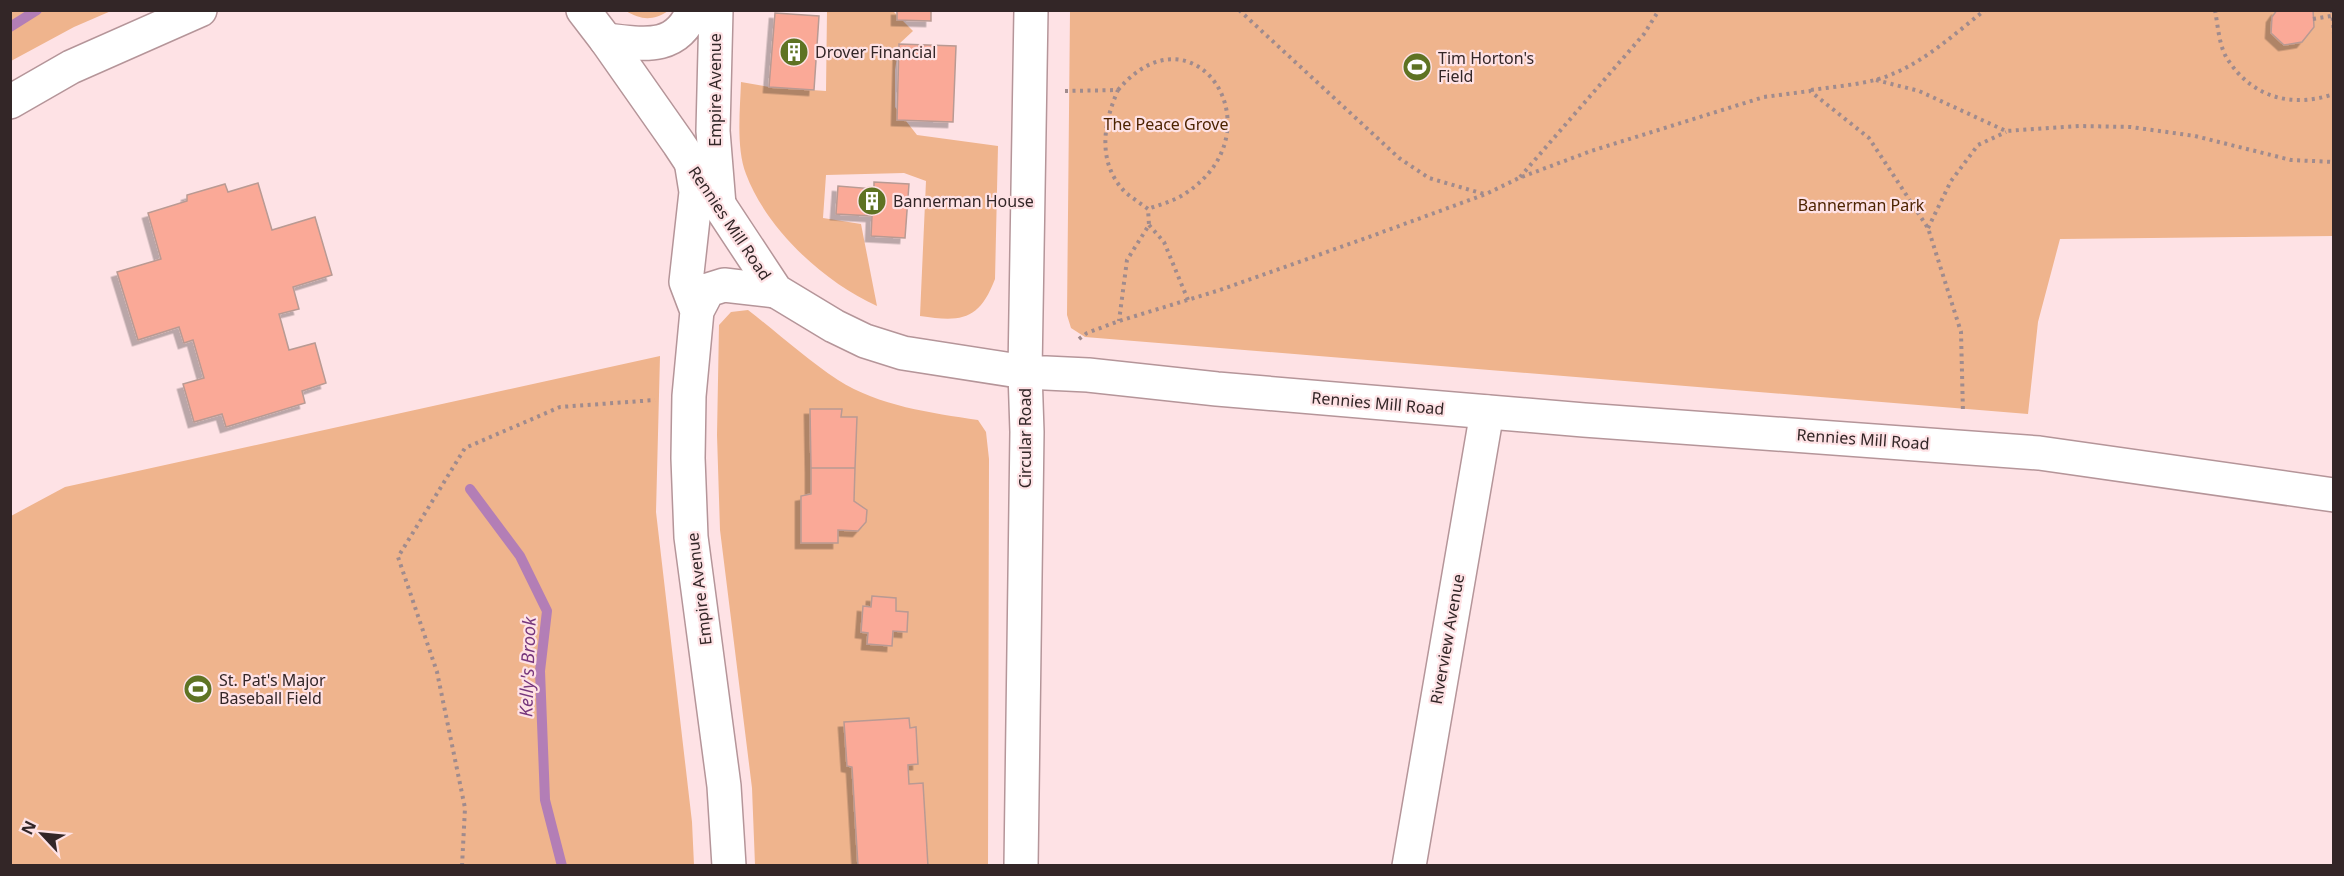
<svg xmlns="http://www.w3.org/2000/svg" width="2344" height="876" font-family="'Noto Sans',sans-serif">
<defs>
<filter id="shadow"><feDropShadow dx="-5.5" dy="5.5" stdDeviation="0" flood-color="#0004"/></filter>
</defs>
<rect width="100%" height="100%" fill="#fee2e5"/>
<path fill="#efb48d" d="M11,10h100v1l-37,16 -63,34z
M626,11h42c-15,10 -27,9 -42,0z
M827,11h66l20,20 -14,13 -4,26v37l22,28 81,11 -3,133c-16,42 -34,43 -75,37l6,-135 -22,-8 -78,2 -3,43 38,6 16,82c-53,-24 -110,-76 -131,-132 -10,-26 -6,-63 -5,-92l28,5 57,4z
M1070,11h1263v225l-273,3 -22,83 -10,92 -943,-77 -14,-9 -4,-13z
M748,310c30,23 58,49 90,70 41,26 93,33 140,40l8,12 3,27 -1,406h-233l-3,-77 -32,-258 -3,-95 2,-110 12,-13z
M660,356l-4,156 36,310 2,43h-683v-349l54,-29z"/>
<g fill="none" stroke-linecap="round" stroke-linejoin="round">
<path stroke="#b37eb6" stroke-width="10" d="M10,27l27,-17
M470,489l50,67 27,55 -7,60 5,129 17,66"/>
</g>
<path fill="#faa997" stroke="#b99a93" stroke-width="1.5" filter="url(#shadow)" d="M897,10h34v11l-34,-1z
M2277,10h36l1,17 -12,15 -18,3 -13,-12 1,-16z
M775,13l44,3 -5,74 -45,-3z
M899,44l57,2 -3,76 -56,-2z
M874,182l35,2 -4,54 -34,-2 1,-20 -36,-2 2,-28 36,3z
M258,183l14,47 43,-13 17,58 -39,12 6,22 -20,5 10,36 26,-7 11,40 -24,8 3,12 -79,24 -4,-13 -28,8 -11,-38 21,-6 -11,-38 -9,3 -5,-16 -41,13 -21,-68 44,-13 -13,-46 39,-12v-6l38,-11 3,8z
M810,409h32l-1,8h16l-2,51h-44z
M811,468h44l-1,33 13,9 -1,12 -8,9 -20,-1v13h-37v-47l10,-2z
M872,596l24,2v13l12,1 -1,20 -14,-1 -1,15 -25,-2 1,-11 -7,-1 2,-26 8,1z
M909,718l1,10 6,-1 2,37 -10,1 1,19 14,-1 5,83h-70l-6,-99 -5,-1 -3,-44z"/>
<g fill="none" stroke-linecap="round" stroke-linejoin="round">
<g stroke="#b59599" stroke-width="36">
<path id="street" d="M716,10l-3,121 6,74
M606,40c36,4 71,12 87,-30
M10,102l61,-35 129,-57
M692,167l4,25 -10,90 11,29
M729,866l-5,-80 -33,-249 -3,-79 1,-62 8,-85 11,-21 16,-5 52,6
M1021,866l6,-434 -2,-60
M1409,866l78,-454"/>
</g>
<g stroke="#b59599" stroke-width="36">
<path id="secondary" d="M583,10l23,30 73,104 97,147 58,35 31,15 38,12 122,19 63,3 129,14 367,31 455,33 295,42
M1025,372l6,-362"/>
</g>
<path stroke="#a08b8d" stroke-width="4" stroke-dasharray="3 4.5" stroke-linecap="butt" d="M1239,10l160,148 30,20 55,16
M2215,10c3,16 4,37 13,50 25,38 64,48 106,34
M2332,10l2,24
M2313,19l18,-3
M1876,80l43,11 87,40 73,-5 52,1 64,9 96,24 43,2
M1118,90c76,-90 163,40 68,103 -11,8 -25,11 -38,16
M1811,90c21,-3 44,-5 64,-10 42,-11 77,-44 110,-70
M1065,91l53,-1c-15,34 -21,73 7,102 7,6 15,11 23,17l1,16 -22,35 -8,61
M1520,177l124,-143 15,-24
M1149,225l15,17 24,58
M1928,228l23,-47 27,-36 28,-13
M1079,339l8,-6 32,-12 101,-31 149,-53 117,-43 33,-16 72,-27 173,-54 46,-6 59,47 59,90 33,104 2,81
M462,866l3,-58 -28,-136 -39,-115 67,-109 95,-41 95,-7"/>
<use href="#street" stroke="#fff" stroke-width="33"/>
<use href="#secondary" stroke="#fff" stroke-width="33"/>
</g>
<defs>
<g id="building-disc" transform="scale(1.5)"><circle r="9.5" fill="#5e7323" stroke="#fee2e5"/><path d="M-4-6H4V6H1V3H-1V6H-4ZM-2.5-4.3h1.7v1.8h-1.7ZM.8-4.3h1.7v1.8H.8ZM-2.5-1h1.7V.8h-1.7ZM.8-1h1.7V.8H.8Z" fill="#fff"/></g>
<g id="stadium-disc" transform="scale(1.5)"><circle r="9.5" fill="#5e7323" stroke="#fee2e5"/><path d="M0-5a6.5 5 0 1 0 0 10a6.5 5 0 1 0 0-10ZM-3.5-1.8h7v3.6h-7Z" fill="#fff"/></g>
</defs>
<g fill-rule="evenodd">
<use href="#building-disc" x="794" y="52"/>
<use href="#stadium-disc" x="1417" y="67"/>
<use href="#building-disc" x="872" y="201"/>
<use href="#stadium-disc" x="198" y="689"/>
</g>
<g text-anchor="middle" stroke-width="4.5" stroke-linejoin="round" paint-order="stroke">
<g font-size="16" fill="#332627" stroke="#fee2e5" text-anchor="start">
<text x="815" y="58">Drover Financial</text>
<text x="1438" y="64">Tim Horton's<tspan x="1438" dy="18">Field</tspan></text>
<text x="893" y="207">Bannerman House</text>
<text x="219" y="686">St. Pat's Major<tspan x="219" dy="18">Baseball Field</tspan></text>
</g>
<g font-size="16" fill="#332627" stroke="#fee2e5">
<text transform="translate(715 90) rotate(-90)" y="6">Empire Avenue</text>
<text transform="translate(730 223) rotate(56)" y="6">Rennies Mill Road</text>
<text transform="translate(1378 403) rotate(5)" y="6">Rennies Mill Road</text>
<text transform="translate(1025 438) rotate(-90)" y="6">Circular Road</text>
<text transform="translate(1863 439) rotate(4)" y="6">Rennies Mill Road</text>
<text transform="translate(699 589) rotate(-97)" y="6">Empire Avenue</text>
<text transform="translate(1447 639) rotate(-80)" y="6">Riverview Avenue</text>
</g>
<g font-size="16" fill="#4d2300" stroke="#fee2e5">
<text x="1166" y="130">The Peace Grove</text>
<text x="1861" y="211">Bannerman Park</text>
</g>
<g font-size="18" font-style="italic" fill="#77367c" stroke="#fee2e5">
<text transform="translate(528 667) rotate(-88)" y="6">Kelly's Brook</text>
</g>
</g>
<rect width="2344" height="876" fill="none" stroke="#332627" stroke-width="24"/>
<g transform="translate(42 834) rotate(296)" stroke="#fee2e5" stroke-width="4.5" paint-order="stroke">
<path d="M0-4.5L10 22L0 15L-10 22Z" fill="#332627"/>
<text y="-9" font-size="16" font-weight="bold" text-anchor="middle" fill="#332627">N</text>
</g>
</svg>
